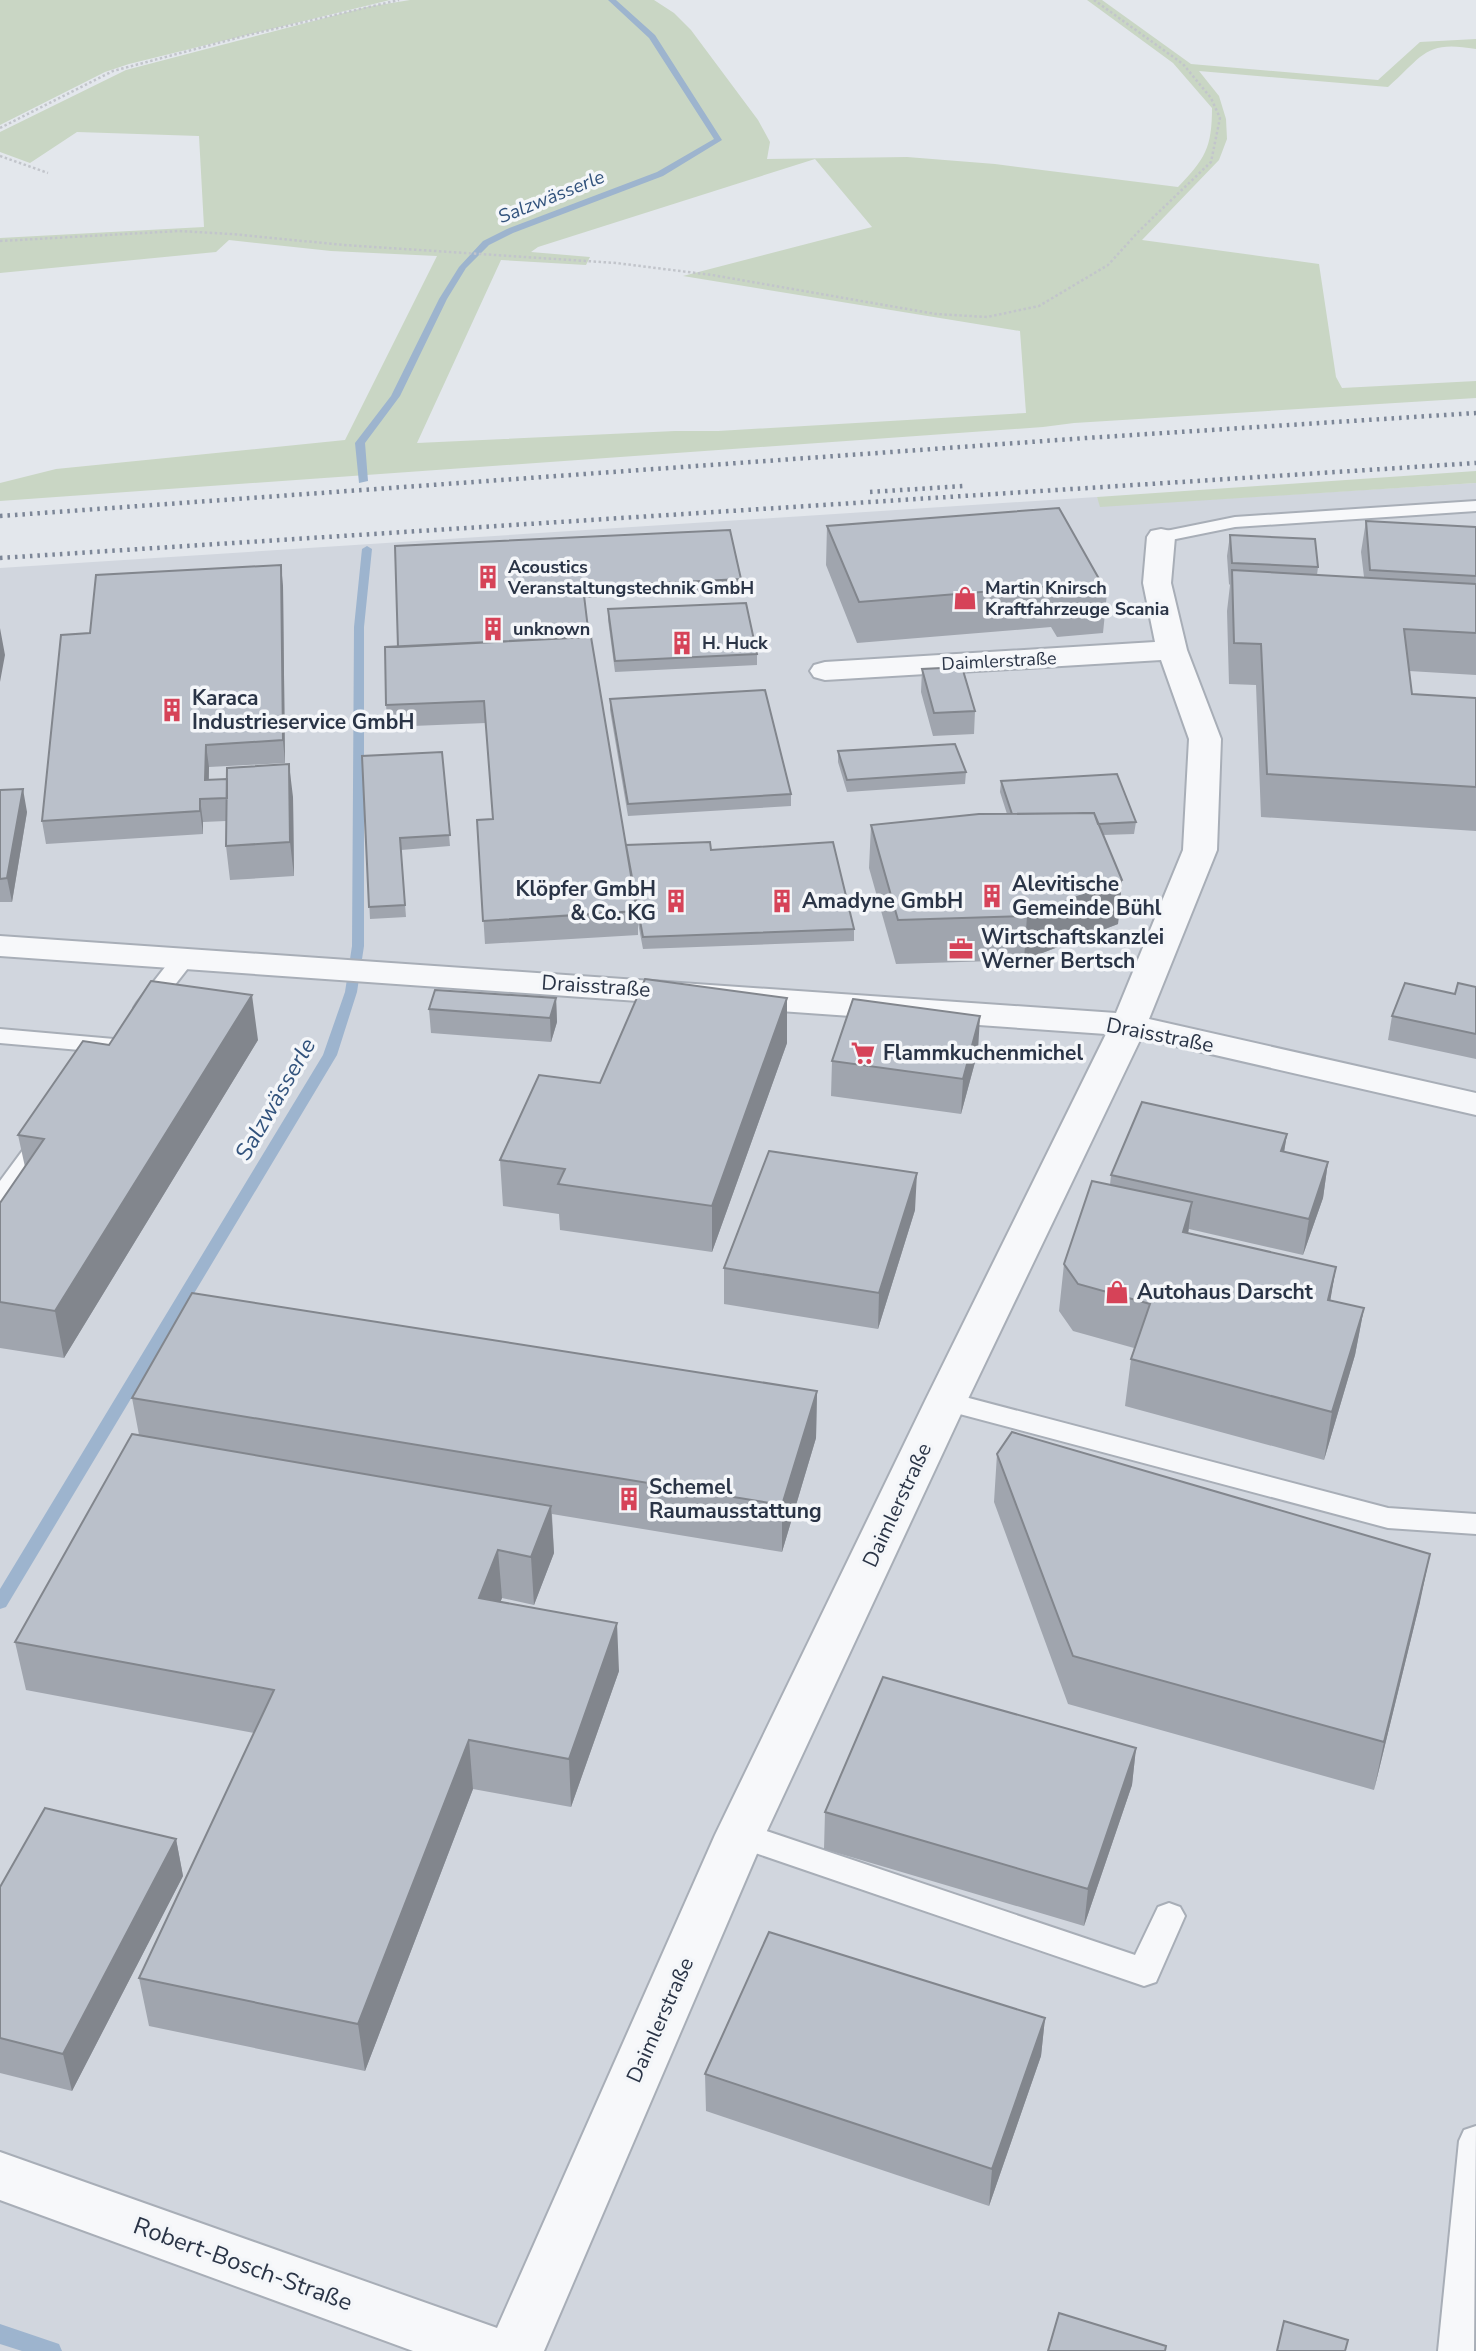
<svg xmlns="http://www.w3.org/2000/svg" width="1476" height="2351" font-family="'Nunito Sans',sans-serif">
<rect width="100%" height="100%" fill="#e3e7ec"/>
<path fill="#d1d6de" d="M1476,483v1868h-1476v-1783l1097,-71 4,9z"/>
<path fill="#c9d6c4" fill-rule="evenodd" d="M0,0h390l-261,64 -24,8 -105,53z
M410,0h244l20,13 17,17 67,90 12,22 -3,17 140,-2 88,7 183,23c27,-28 34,-39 34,-79l-39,-45 -86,-63h15l89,64 187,16 42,-38 56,-3v10c-51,-9 -52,6 -88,38l-189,-16 20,25 7,23 1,20 -8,21 -77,80 177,24 17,113 6,11 134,-7v17l-402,25 -31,4 -1043,74v-18l56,-14 289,-29 92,-184 -106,-5 -102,-11 -13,12 -216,21v-35l204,-11 -5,-91 -122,-4 -47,31 -30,-11v-20l126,-62 241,-63zM815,159l57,68 -189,49 337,55 6,82 -308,18h-43l-258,12 84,-183 85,5 4,-8 -59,-5 7,-5z
M1476,471v12l-376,24 -3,-10z"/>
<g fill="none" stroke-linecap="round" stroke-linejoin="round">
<path fill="#9db4ce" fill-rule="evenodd" d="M608,0h8l39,35 67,105 -59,36 -150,57 -24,12 -23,23 -19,31 -47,97 -35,47 3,38 -9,2 -4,-40 36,-47 48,-97 20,-32 24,-26 24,-12 150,-57 57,-33 -65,-101z
M367,546l5,3 -8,78v319l-7,46 -20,63 -331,552 -6,2v-20l323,-534 22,-63 7,-46 2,-319 8,-78z
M0,2324l59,20 3,7h-40l-22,-7z"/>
<g stroke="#a8aeb7" stroke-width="4">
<path id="service" d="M1476,501v10l-241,16 -74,15 -9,-5 9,-5 74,-15z
M184,951l8,2 3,5 -3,5 -39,50h-16l-3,-5 3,-5 39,-50z
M0,1029l114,10 8,2 4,5 -4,5 -8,2 -114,-10z
M43,1133l9,2 3,5 -46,64 -9,2v-25l34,-46z
M946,1392l442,116 88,6v20l-88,-6 -451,-120 -4,-7 4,-7z
M740,1822l395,133 23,-48 11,-4 11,4 5,9 -29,66 -12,4 -415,-142 -5,-9 5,-9z
M1476,2126l-2,225h-36l21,-210 5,-11z"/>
</g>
<g stroke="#a8aeb7" stroke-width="4">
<path id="minor" d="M1161,529l10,2 4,6 -4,46 16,67 34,89 -4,111 -68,169 327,74v22l-335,-77 -174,363 -202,434 -221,516h-131l-413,-151v-48l497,176 218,-493 210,-434 181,-367 -1106,-78v-20l1116,77 67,-163 6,-111 -28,-79 -336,20 -11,-3 -4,-6 4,-6 11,-3 330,-20 -12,-59 4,-46 4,-6z"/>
</g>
<path stroke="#c2c5cb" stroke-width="2.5" stroke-dasharray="2.5 2.5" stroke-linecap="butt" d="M0,128l113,-57 135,-36 151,-35
M0,156l48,17
M0,241l179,-10 52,3 113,11 272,18 96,12 224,39 51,3 52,-11 69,-41 31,-34 72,-69 9,-44 -9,-20 -28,-34 -89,-64"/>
<use href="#service" fill="#f7f8fa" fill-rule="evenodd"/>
<use href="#minor" fill="#f7f8fa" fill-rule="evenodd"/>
<path stroke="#7c8697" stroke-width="4.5" stroke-dasharray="2.5 5" stroke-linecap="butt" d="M870,492l94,-6
M0,516l1086,-78 390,-25
M0,558l1476,-95"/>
</g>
<path fill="#a0a5ae" d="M1366,521l110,6v148l-67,-4 3,23 64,4v133l-215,-14 -5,-132 -27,-1 -2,-73 3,-26 -1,-1 -2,-28 3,-21 88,32 -1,8 47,2 -3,-25z
M827,526l280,67 -4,40 -46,4 -6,-10 -194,16 -31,-78z
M395,546l346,33v11l-157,8 5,39 37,208 85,5 143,79v12l-211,8 -5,-26v12l-153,9 -8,-124 16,-1 -7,-96 -98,4 -2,-22 12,-58z
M283,586l2,177 -76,4v13l84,17 1,79 -64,4 -4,-34v-25l-23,1v12l-157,10 -4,-23 48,-188z
M608,609l149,45v11l-142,7 -7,-52z
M922,669l53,42 -1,23 -41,2 -12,-44z
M610,699l181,95v12l-163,10 -18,-106z
M838,751l128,21 -1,12 -118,8 -9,-30z
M442,752l8,94 -49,4 5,67 -36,2 -8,-163z
M1001,781l135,41 -2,12 -31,1 19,45 -4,44 -94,36 -128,4 -27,-96 2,-43 136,-11 -7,-22z
M0,790l27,22 -15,90h-12z
M1476,987v72l-88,-19 4,-24z
M556,998l1,24 -6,20 -120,-9 -2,-24z
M787,998v45l-75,209 -152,-22 -1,-16 -56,-8 -3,-46 100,-77z
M258,1040l-194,318 -64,-10v-145l25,-36 -7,-32 91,-90z
M978,1051l-17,63 -130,-18 1,-35z
M1287,1134l-3,18 44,10 -5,36 -20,57 -114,-26 -1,4 148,34 -6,33 34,8 -9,47 -31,105 -199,-54 6,-47 3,-11 -61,-17 -14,-20 5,-47 46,-79 1,-10z
M915,1210l-37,119 -154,-25v-36z
M817,1391l-1,47 -34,114 -230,-38 2,39 -20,52 -32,-7 -2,4 119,69 -48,136 -98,-18 -108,282 -216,-45 -10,-48 115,-245 -228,-43 -11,-48 124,-207 -7,-37z
M997,1454l423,148 -46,188 -306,-86 -74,-202z
M1136,1748l-4,37 -48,141 -260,-77 1,-37z
M176,1839l7,37 -111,215 -72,-18v-186z
M1045,2018l-4,38 -52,150 -283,-95 -1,-37z"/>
<path fill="#82868d" d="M281,565l2,21 2,177 -2,-23z
M0,628l5,27 -5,27z
M206,745l3,22 -1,32 -3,-19z
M289,764l4,33 1,79 -4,-34z
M23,789l4,23 -15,90 -5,-24z
M200,799l3,23v12l-3,-23z
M1122,880l-4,44 -94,36 3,-44z
M252,995l6,45 -194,318 -9,-47z
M556,998l1,24 -6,20 -1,-24z
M787,998v45l-75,209v-46z
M980,1016l-2,35 -17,63 2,-35z
M1287,1134l-6,36v-19z
M1328,1162l-5,36 -20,57 6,-36z
M917,1173l-2,37 -37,119 1,-36z
M1192,1202l-6,47 -3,-17z
M1336,1267l-8,47v-14z
M1364,1308l-9,47 -31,105 8,-48z
M817,1391l-1,47 -34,114v-47z
M551,1506l3,47 -20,52 -3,-48z
M498,1550l4,48 -19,48 -4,-48z
M1430,1554l-10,48 -46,188 10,-48z
M617,1623l2,48 -48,136 -2,-48z
M469,1740l4,49 -108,282 -7,-47z
M1136,1748l-4,37 -48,141 4,-37z
M176,1839l7,37 -111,215 -9,-37z
M1045,2018l-4,38 -52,150 3,-37z"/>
<path fill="#bac0ca" stroke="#82868d" stroke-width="2" d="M1059,508l48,85 -47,4 -6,-11 -195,16 -32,-76z
M1366,521l110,6v49l-106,-6z
M730,530l11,49 -158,8 6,50 -191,10 -3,-101z
M1230,535l85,4 3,28 -86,-4z
M281,565l2,175 -77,5 -1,35 22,-1v19l-27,1v12l-158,10 19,-186 29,-2 6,-58z
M1232,570l244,14v49l-72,-4 8,65 64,4v89l-209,-13 -6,-130 -27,-1z
M746,603l11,51 -142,7 -7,-52z
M591,637l46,274 -154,10 -6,-101 16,-1 -9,-118 -98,4 -1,-58z
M962,667l13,44 -41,2 -12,-44z
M765,690l26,104 -163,10 -18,-105z
M955,744l11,28 -119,8 -9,-29z
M442,752l8,83 -50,3 5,67 -36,2 -7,-151z
M289,764l1,78 -64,4 1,-78z
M1117,774l19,48 -38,2 -4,-11 -82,1 -11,-33z
M23,789l-16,89 -7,1v-89z
M1094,813l28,67 -95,36 -129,4 -27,-95 108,-11z
M710,842l1,8 122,-8 21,87 -211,8 -17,-92z
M645,979l142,19 -75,208 -154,-22 7,-15 -65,-9 39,-85 61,8z
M151,981l101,14 -197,316 -55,-9v-99l44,-64 -26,-4 65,-94 26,4z
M1405,983l50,11 3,-11 18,4v47l-84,-18z
M435,990l121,8 -6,20 -121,-9z
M853,999l127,17 -17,63 -131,-18z
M1142,1102l145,32 -6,17 47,11 -19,57 -198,-44z
M769,1151l148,22 -38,120 -155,-25z
M1092,1181l100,21 -9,30 153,35 -8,33 36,8 -32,104 -201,-53 19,-55 -72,-20 -14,-20z
M192,1293l625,98 -35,114 -650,-107z
M1012,1432l418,122 -46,188 -311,-86 -76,-202z
M132,1434l419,72 -20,51 -33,-7 -19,48 138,25 -48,136 -100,-19 -111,284 -219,-46 135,-288 -259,-48z
M883,1677l253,71 -48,141 -263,-77z
M45,1808l131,31 -113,215 -63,-16v-151z
M769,1932l276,86 -53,151 -287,-95z
M1059,2313l107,33 -1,5h-117z
M1284,2321l64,19 -3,11h-68z"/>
<defs>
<g id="building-bare" transform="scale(1.89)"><path d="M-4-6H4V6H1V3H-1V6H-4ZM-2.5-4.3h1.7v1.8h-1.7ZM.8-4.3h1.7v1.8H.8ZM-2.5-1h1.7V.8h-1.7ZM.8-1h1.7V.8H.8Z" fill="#d64358" stroke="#f4f6f9" stroke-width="2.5" paint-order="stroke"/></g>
<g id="shop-bare" transform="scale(1.89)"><path d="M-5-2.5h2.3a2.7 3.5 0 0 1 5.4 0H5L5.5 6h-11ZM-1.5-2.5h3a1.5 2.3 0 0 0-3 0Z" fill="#d64358" stroke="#f4f6f9" stroke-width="2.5" paint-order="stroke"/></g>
<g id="office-bare" transform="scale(1.89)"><path d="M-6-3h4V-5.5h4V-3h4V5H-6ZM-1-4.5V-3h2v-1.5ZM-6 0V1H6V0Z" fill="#d64358" stroke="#f4f6f9" stroke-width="2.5" paint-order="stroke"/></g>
<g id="supermarket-bare" transform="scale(1.89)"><path d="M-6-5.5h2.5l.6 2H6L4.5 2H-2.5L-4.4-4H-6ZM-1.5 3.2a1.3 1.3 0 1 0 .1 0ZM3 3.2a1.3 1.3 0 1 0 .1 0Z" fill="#d64358" stroke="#f4f6f9" stroke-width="2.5" paint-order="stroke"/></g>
</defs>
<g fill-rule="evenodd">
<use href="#building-bare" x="488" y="577"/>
<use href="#shop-bare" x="965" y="598"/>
<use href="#building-bare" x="493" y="629"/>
<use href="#building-bare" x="682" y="643"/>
<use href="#building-bare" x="172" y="710"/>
<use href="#building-bare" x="992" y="896"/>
<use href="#building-bare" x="676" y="901"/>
<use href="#building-bare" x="782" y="901"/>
<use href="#office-bare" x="961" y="949"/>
<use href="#supermarket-bare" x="863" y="1053"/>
<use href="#shop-bare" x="1117" y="1292"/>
<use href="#building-bare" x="629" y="1499"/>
</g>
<g text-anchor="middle" stroke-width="7" stroke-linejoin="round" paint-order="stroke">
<g font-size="18" font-weight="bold" fill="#2a3446" stroke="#f4f6f9" text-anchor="start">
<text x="508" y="573">Acoustics<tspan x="508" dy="21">Veranstaltungstechnik GmbH</tspan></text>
<text x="985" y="594">Martin Knirsch<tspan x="985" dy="21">Kraftfahrzeuge Scania</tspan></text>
<text x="513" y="635">unknown</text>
<text x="702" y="649">H. Huck</text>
</g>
<g font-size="18" fill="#2a3446" stroke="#f4f6f9">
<text transform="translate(999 661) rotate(-3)" y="6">Daimlerstraße</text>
</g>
<g font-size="19" font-style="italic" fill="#31527c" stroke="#f4f6f9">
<text transform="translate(551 196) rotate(-22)" y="7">Salzwässerle</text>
</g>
<g font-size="21" font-weight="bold" fill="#2a3446" stroke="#f4f6f9" text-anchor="start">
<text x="192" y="705">Karaca<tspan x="192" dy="24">Industrieservice GmbH</tspan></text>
<text x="1012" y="891">Alevitische<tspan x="1012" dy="24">Gemeinde Bühl</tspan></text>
<text x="656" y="896" text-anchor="end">Klöpfer GmbH<tspan x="656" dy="24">&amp; Co. KG</tspan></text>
<text x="802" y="908">Amadyne GmbH</text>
<text x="981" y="944">Wirtschaftskanzlei<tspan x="981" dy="24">Werner Bertsch</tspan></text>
<text x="883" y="1060">Flammkuchenmichel</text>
<text x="1137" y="1299">Autohaus Darscht</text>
<text x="649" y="1494">Schemel<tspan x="649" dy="24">Raumausstattung</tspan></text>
</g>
<g font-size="21" fill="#2a3446" stroke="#f4f6f9">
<text transform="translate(596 986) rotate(4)" y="7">Draisstraße</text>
<text transform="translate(1160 1035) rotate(11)" y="7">Draisstraße</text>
<text transform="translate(897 1505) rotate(-65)" y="7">Daimlerstraße</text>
<text transform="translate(660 2020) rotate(-66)" y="7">Daimlerstraße</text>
</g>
<g font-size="23" font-style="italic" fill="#31527c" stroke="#f4f6f9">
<text transform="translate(275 1099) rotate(-60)" y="8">Salzwässerle</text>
</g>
<g font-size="24" fill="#2a3446" stroke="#f4f6f9">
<text transform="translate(243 2264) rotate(20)" y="8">Robert-Bosch-Straße</text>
</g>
</g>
</svg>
